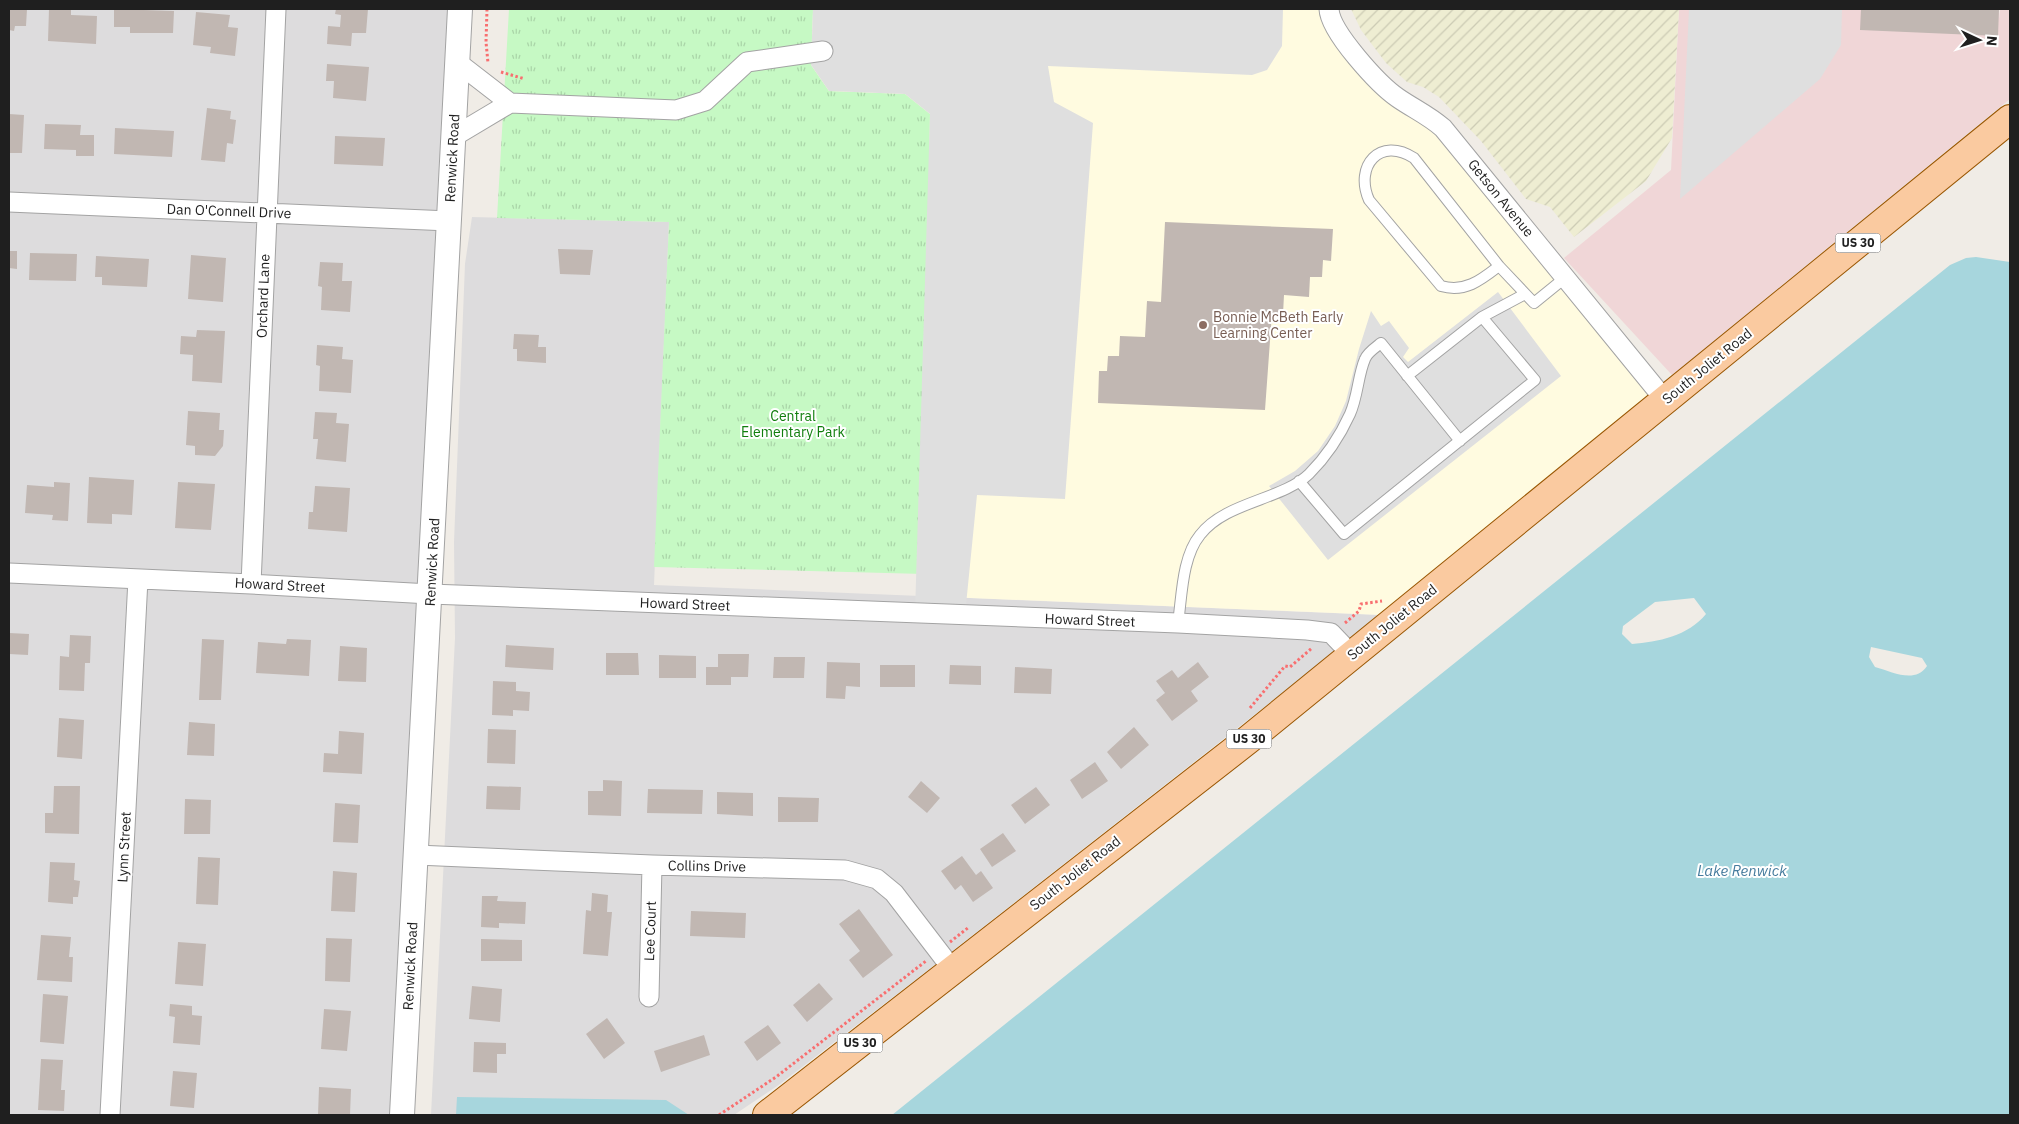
<svg xmlns="http://www.w3.org/2000/svg" width="2019" height="1124" font-family="'IBM Plex Sans',sans-serif">
<defs>
<pattern id="farmland-furrows" width="10" height="10" patternUnits="userSpaceOnUse" patternTransform="scale(1.25)"><rect width="10" height="10" fill="#eeedd2"/><path d="M-1 1l2-2M0 10L10 0M9 11l2-2" fill="none" stroke="#cccbb4"/></pattern>
<pattern id="park-tufts" width="24" height="20" patternUnits="userSpaceOnUse" patternTransform="scale(1.25)"><rect width="24" height="20" fill="#c6f9c4"/><path d="M3 7l-1-3M5 7V3M7 7l1-3M15 17l-1-3M17 17v-4M19 17l1-3" fill="none" stroke="#aad5a8"/></pattern>
</defs>
<rect width="100%" height="100%" fill="#f0ece6"/>
<path fill="#dddcdd" d="M9,9h443l-61,1106h-382z
M472,217l197,5 -15,363 728,30 -468,366 -134,103 -46,31h-303l24,-477 -1,-96 11,-278z"/>
<path fill="#f0d6d7" d="M1679,9h320v10l1,-10h10v90l-338,276 -108,-117 107,-88z"/>
<path fill="#fffbe0" d="M813,9h513l1,22 43,55 58,40 222,271 -268,218 -458,-19 -113,-531z"/>
<path fill="url(#farmland-furrows)" d="M1351,9h328l-7,129 -26,43 -72,56 -24,-30 -24,-8 -45,-58 -42,-44 -16,-10 -16,-5 -21,-19 -25,-33z"/>
<path fill="url(#park-tufts)" d="M509,9h304l-2,56 18,26 76,3 25,20 -6,460 -270,-7 15,-345 -172,-4z"/>
<path fill="#dfdfdf" d="M813,9h470l-1,37 -15,24 -15,5 -204,-9 6,36 39,21 -28,376 -88,-4 -12,120 -50,-2 15,-499 -25,-20 -76,-3 -18,-26z
M1689,9h153l-1,36 -21,34 -140,120z
M1498,292l63,84 -233,184 -59,-74 26,-15 23,-20 17,-25 11,-25 13,-52 12,-38 10,15 8,-5 20,27 -6,9 5,5z"/>
<path fill="#a7d6dd" fill-rule="evenodd" d="M1976,257l34,5v853h-1118l1058,-850 16,-7zM1694,598l12,16c-18,22 -48,28 -74,30l-10,-10 1,-8 32,-24zM1871,647l51,11 5,8c-12,18 -34,6 -52,1l-6,-10z
M457,1097l209,3 23,15h-233z"/>
<path fill="#c1b7b2" d="M9,9h18l-1,17h-11l-1,5 -5,-1z
M49,9h22v6l26,1 -1,28 -48,-3z
M114,9l60,2 -1,22h-43v-6h-16z
M336,9h32l-2,24h-14l-1,13 -24,-2 1,-18 12,1 1,-12 -6,-1z
M1861,9h138l-1,27 -138,-6z
M196,12l34,3 -2,12 10,1 -3,28 -25,-3 1,-6 -18,-2z
M327,64l42,3 -3,34 -33,-3 1,-17h-8z
M207,108l24,3 -1,8 6,1 -3,24 -6,-1 -2,19 -24,-2z
M9,114l15,1 -2,38h-13z
M45,124l36,1 -1,10h14v21h-18v-6l-32,-1z
M115,128l59,3 -2,26 -58,-3z
M335,136l50,2 -2,28 -49,-2z
M1165,222l168,7 -2,32 -8,-1 -1,17h-12l-1,20 -25,-2 -1,19 -11,-1 -7,97 -167,-7 1,-32h8l1,-15h11l1,-20 25,1 2,-36 14,1z
M558,249l35,1 -3,25 -30,-1z
M9,251h8v18l-8,-1z
M30,253l47,1 -1,27 -47,-1z
M191,255l35,3 -3,44 -35,-3z
M96,256l53,3 -2,28 -45,-2v-8h-7z
M320,262l23,1 -1,18h10l-2,31 -29,-2 1,-23 -4,-1z
M197,330l28,1 -3,52 -30,-2 1,-26 -13,-1 1,-18 15,1z
M514,334l25,1 -1,12h8v16l-29,-2v-12h-4z
M317,345l26,2 -1,12 11,1 -2,33 -32,-2 1,-25 -4,-1z
M188,411l32,2 -1,17h5l-1,16 -8,10 -20,-1v-9l-9,-1z
M315,412l22,1 -1,10 13,1 -3,38 -30,-3 2,-20h-5z
M89,477l45,3 -2,35 -20,-1v10l-25,-1z
M54,482l16,1 -2,38 -16,-1 1,-5 -28,-2 2,-28 27,2z
M178,482l37,2 -4,46 -36,-2z
M315,486l35,2 -3,44 -39,-3 1,-17h4z
M9,633l20,1 -1,21 -19,-1z
M70,635l21,1 -1,27h-5l-1,28 -25,-1 1,-34 9,1z
M202,639l22,1 -3,60h-22z
M287,639l24,1 -2,36 -53,-3 2,-31 28,2z
M506,645l48,3 -1,22 -48,-3z
M340,646l27,2 -1,34 -28,-1z
M606,653h32l1,22h-33z
M718,654h31l-1,23h-17v8h-25v-18h12z
M659,655l37,1v22h-37z
M774,657h31l-1,21h-31z
M827,662l33,1v24l-14,-1 -1,13 -19,-1z
M1198,662l11,15 -18,14 7,10 -26,20 -16,-21 9,-7 -9,-12 16,-11 6,8z
M880,665h35v22h-35z
M950,665l31,1v19l-32,-1z
M1015,667l37,2 -1,25 -37,-1z
M493,681l23,1v9l14,1 -1,19 -16,-1v6l-21,-1z
M59,718l25,2 -2,39 -25,-2z
M189,722l26,2 -1,32 -27,-1z
M1134,727l15,18 -28,24 -14,-17z
M488,729l28,1 -1,34 -28,-1z
M339,731l25,2 -2,41 -39,-2 1,-19 14,1z
M1095,762l13,19 -26,18 -12,-19z
M603,780l19,1 -1,35 -33,-1v-24h15z
M921,781l19,17 -13,15 -19,-16z
M54,786h26l-1,48 -34,-1v-20h8z
M487,786l34,1 -1,23 -34,-1z
M1036,787l14,18 -25,19 -14,-19z
M648,789l55,1 -1,24 -55,-1z
M717,792l36,1v23l-36,-2z
M778,797l41,1 -1,24h-40z
M185,799l26,1 -1,34h-26z
M335,803l25,2 -2,38 -25,-1z
M1003,833l13,18 -24,16 -12,-18z
M962,856l14,19 5,-4 12,17 -20,14 -12,-17 -6,5 -14,-19z
M198,857l22,1 -2,47 -22,-1z
M50,862l25,1 -1,17 6,1 -2,16h-5v7l-25,-2z
M333,871l24,2 -2,39 -24,-1z
M592,893l16,2 -1,17h5l-4,44 -25,-2 3,-44 5,1z
M482,896h16l-1,5 29,1 -1,22 -26,-1v5l-18,-1z
M859,909l34,46 -30,23 -14,-18 11,-9 -21,-27z
M691,911l55,2 -1,25 -55,-2z
M41,935l30,2 -2,20h4l-1,25 -35,-2z
M326,938l26,1 -2,43 -25,-1z
M481,939l41,1v21h-41z
M178,942l28,2 -3,42 -28,-2z
M819,983l14,16 -26,23 -14,-17z
M472,986l30,3 -2,33 -31,-3z
M43,994l25,2 -4,48 -24,-2z
M170,1004l22,2v9l10,1 -2,29 -27,-2 2,-26 -6,-1z
M324,1009l27,2 -4,40 -26,-2z
M607,1018l18,25 -21,16 -18,-25z
M768,1025l13,18 -24,18 -13,-19z
M704,1035l6,20 -49,17 -7,-21z
M474,1042l32,1v11h-9v19l-24,-1z
M41,1059l22,1 -2,30h4l-1,21 -26,-1z
M173,1071l24,2 -3,35 -24,-2z
M319,1087l32,2 -1,26h-32z"/>
<g fill="none" stroke-linecap="round" stroke-linejoin="round">
<g stroke="#a3a3a3" stroke-width="12">
<path id="service" d="M1499,266c-18,14 -34,27 -58,20l-72,-86c-15,-34 11,-64 45,-42l85,108 35,37 32,-26
M1482,317l43,-23
M1299,481l45,53 191,-154 -53,-63 -75,59
M1178,623c4,-27 4,-66 22,-88 25,-33 82,-35 109,-61 17,-17 31,-38 41,-60 8,-18 8,-39 15,-55 2,-6 11,-12 16,-16l79,98"/>
</g>
<g stroke="#a3a3a3" stroke-width="21">
<path id="minor" d="M1329,9c1,23 50,76 69,89 16,11 30,17 45,30l222,272
M457,62l53,41
M453,137l57,-34 166,7 29,-9 42,-39 76,-11
M9,202l440,19
M9,573l242,11 179,10 748,29 129,7 24,3 21,22
M251,584l25,-575
M416,855l236,10 193,5 32,9 17,14 59,77
M649,997l3,-132
M110,1115l28,-536"/>
</g>
<g stroke="#a3a3a3" stroke-width="26">
<path id="tertiary" d="M402,1115l58,-1106"/>
</g>
<g stroke="#995602" stroke-width="30">
<path id="primary" d="M767,1115l482,-376 761,-620"/>
</g>
<path stroke="#f86f70" stroke-width="3" stroke-dasharray="2.5 2.5" stroke-linecap="butt" d="M487,9l-1,33 2,21
M501,72l24,7
M1345,623l14,-12 2,-7 21,-3
M1250,708l35,-42 5,1 22,-19
M950,942l19,-15
M719,1115l57,-38 150,-116"/>
<use href="#service" stroke="#fff" stroke-width="10"/>
<use href="#minor" stroke="#fff" stroke-width="19"/>
<use href="#tertiary" stroke="#fff" stroke-width="24"/>
<use href="#primary" stroke="#facaa0" stroke-width="28"/>
</g>
<circle fill="#8d6e63" stroke="#fff" stroke-width="2" cx="1203" cy="325" r="5"/>
<g text-anchor="middle" stroke-width="4" stroke-linejoin="round" paint-order="stroke">
<g fill="#fff" stroke="#626262" stroke-width="1">
<rect x="1835.5" y="233.5" width="45" height="19" rx="4"/>
<rect x="1226.5" y="729.5" width="45" height="19" rx="4"/>
<rect x="837.5" y="1033.5" width="45" height="19" rx="4"/>
</g>
<g font-size="12" font-weight="bold" fill="#1f1f1f">
<text x="1858" y="247">US 30</text>
<text x="1249" y="743">US 30</text>
<text x="860" y="1047">US 30</text>
</g>
<g font-size="14" fill="#1f1f1f" stroke="#fff">
<text transform="translate(452 158) rotate(-87)" y="5">Renwick Road</text>
<text transform="translate(1501 198) rotate(51)" y="5">Getson Avenue</text>
<text transform="translate(229 211) rotate(2)" y="5">Dan O'Connell Drive</text>
<text transform="translate(263 296) rotate(-88)" y="5">Orchard Lane</text>
<text transform="translate(1707 366) rotate(-39)" y="5">South Joliet Road</text>
<text transform="translate(432 562) rotate(-87)" y="5">Renwick Road</text>
<text transform="translate(280 585) rotate(3)" y="5">Howard Street</text>
<text transform="translate(685 604) rotate(2)" y="5">Howard Street</text>
<text transform="translate(1090 620) rotate(2)" y="5">Howard Street</text>
<text transform="translate(1392 622) rotate(-39)" y="5">South Joliet Road</text>
<text transform="translate(124 847) rotate(-87)" y="5">Lynn Street</text>
<text transform="translate(707 866) rotate(1)" y="5">Collins Drive</text>
<text transform="translate(1075 873) rotate(-38)" y="5">South Joliet Road</text>
<text transform="translate(650 931) rotate(-88)" y="5">Lee Court</text>
<text transform="translate(410 966) rotate(-87)" y="5">Renwick Road</text>
</g>
<g font-size="14" fill="#785e54" stroke="#fff" text-anchor="start">
<text x="1213" y="322">Bonnie McBeth Early<tspan x="1213" dy="16">Learning Center</tspan></text>
</g>
<g font-size="14" fill="#107e0d" stroke="#fff">
<text x="793" y="421">Central<tspan x="793" dy="16">Elementary Park</tspan></text>
</g>
<g font-size="15" font-style="italic" fill="#477c9e" stroke="#fff">
<text x="1742" y="876">Lake Renwick</text>
</g>
</g>
<rect width="2019" height="1124" fill="none" stroke="#1f1f1f" stroke-width="20"/>
<g transform="translate(1979 40) rotate(94)" stroke="#ffffff" stroke-width="4" paint-order="stroke">
<path d="M0-4L9 19L0 12L-9 19Z" fill="#1f1f1f"/>
<text y="-8" font-size="14" font-weight="bold" text-anchor="middle" fill="#1f1f1f">N</text>
</g>
</svg>
